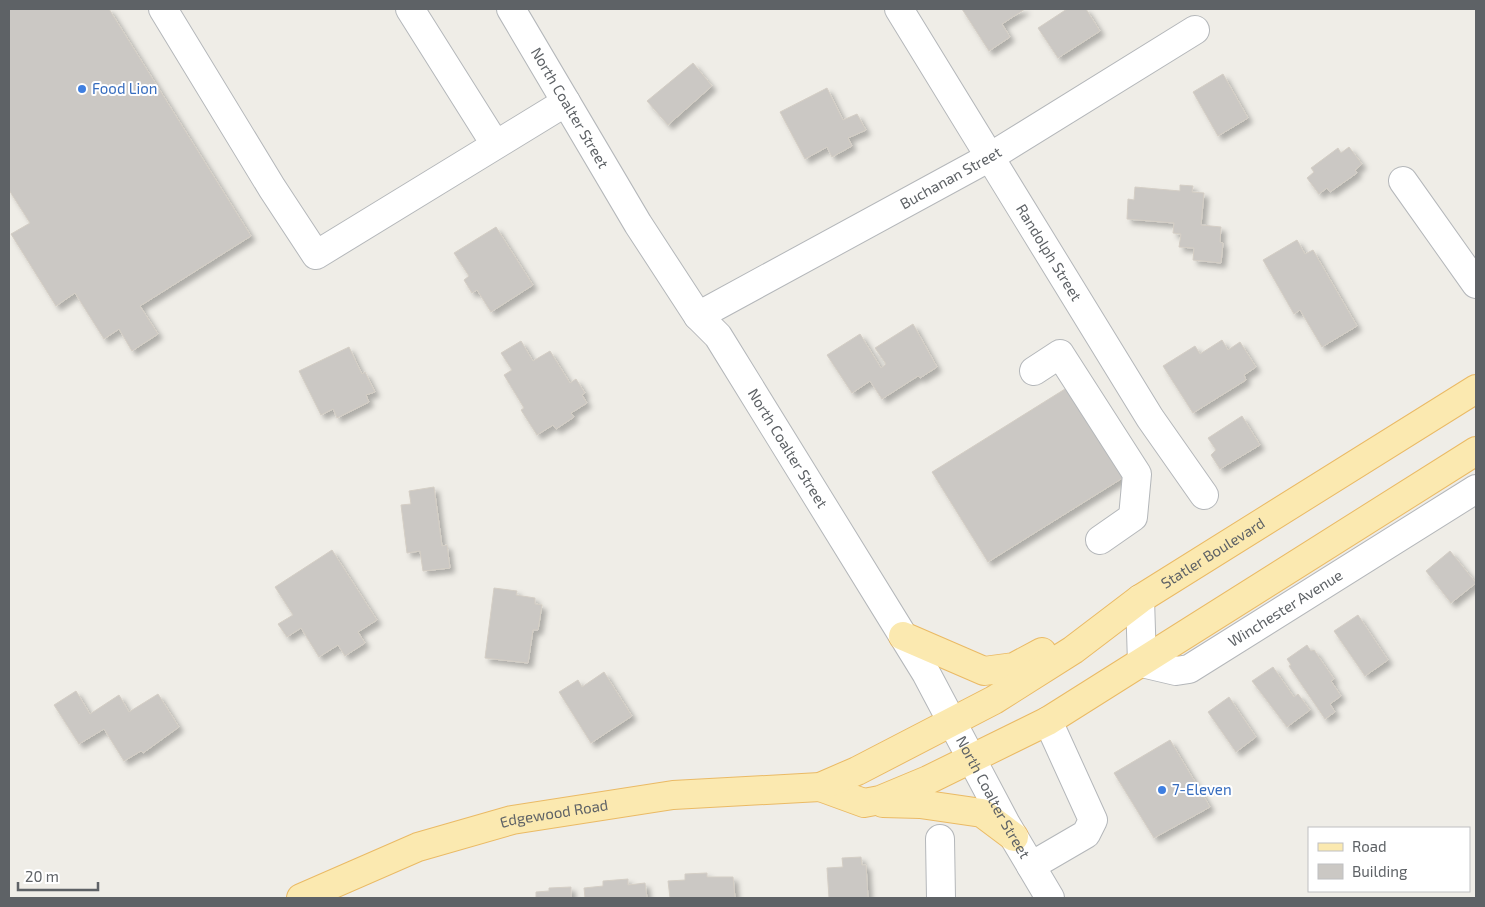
<svg xmlns="http://www.w3.org/2000/svg" width="1485" height="907" font-family="'Exo 2',sans-serif">
<defs>
<filter id="shadow"><feDropShadow dx="4.5" dy="4.5" stdDeviation="2.5" flood-color="#0004"/></filter>
</defs>
<rect width="100%" height="100%" fill="#efede7"/>
<path fill="#cbc8c4" stroke="#d4cec5" filter="url(#shadow)" d="M9,9h100l142,227 -111,70 18,28 -26,17 -13,-22 -15,10 -29,-46 -19,13 -45,-72 19,-11 -21,-33z
M962,9h63l-23,15 8,13 -21,14z
M1067,9h19l14,22 -42,27 -20,-30z
M693,63l19,23 -44,39 -21,-24z
M1223,74l25,44 -30,18 -25,-44z
M827,88l16,32 14,-6 9,16 -18,8 4,8 -20,11 -5,-10 -22,12 -25,-47z
M1349,147l13,17 -7,6 2,3 -27,19 -3,-4 -8,6 -12,-16 7,-6 -3,-4 27,-20 3,5z
M1180,185l13,1 -1,6 12,1 -3,32 20,2 -1,15 3,1 -2,20 -28,-3 1,-12 -15,-1 2,-13 -8,-1 1,-10 -47,-4 1,-20 6,1 1,-13 45,4z
M496,227l37,58 -42,27 -14,-22 -5,3 -8,-13 5,-4 -15,-23z
M1297,240l8,14 8,-4 44,76 -35,21 -22,-37 -6,4 -31,-54z
M913,324l24,43 -17,11 -2,-2 -36,23 -12,-18 -18,12 -25,-38 33,-21 21,34 5,-4 -11,-16z
M1222,340l6,10 12,-8 16,25 -12,8 2,5 -53,33 -30,-47 32,-20 5,8z
M521,341l12,20 17,-10 20,32 6,-4 9,14 -3,2 5,8 -16,10 3,4 -18,12 -3,-4 -16,10 -16,-25 3,-2 -20,-33 8,-5 -11,-17z
M349,347l13,27 3,-2 10,20 -9,3 3,7 -32,16 -4,-9 -12,6 -22,-44z
M1073,384l56,90 -141,88 -56,-90z
M1242,416l18,29 -40,24 -9,-14 5,-5 -8,-12z
M434,487l8,59 5,-1 3,23 -27,3 -3,-20 -13,2 -6,-48 10,-1 -2,-13z
M332,550l45,70 -19,12 7,11 -20,13 -7,-11 -19,12 -18,-29 -14,9 -9,-13 15,-9 -18,-28z
M1450,551l26,32 -25,20 -25,-32z
M494,588l23,3 -1,4 19,3v6l7,1 -4,25h-5l-5,33 -43,-5z
M1358,615l30,45 -23,16 -31,-45z
M1307,645l4,6 3,-1 20,29 -3,2 10,15 -11,8 5,8 -10,7 -36,-53 2,-1 -4,-6z
M1273,667l21,30 4,-3 12,16 -23,17 -35,-46z
M604,672l28,44 -41,27 -32,-51 19,-12 4,7z
M76,691l14,23 29,-19 10,17 29,-18 21,33 -36,26 -2,-2 -17,10 -20,-32 -25,15 -25,-39z
M1229,697l27,40 -20,15 -28,-40z
M1170,740l40,67 -56,31 -40,-65z
M861,857l1,8h4l2,33h-39l-2,-30 16,-1 -1,-9z
M707,873v4h26l2,21h-65l-2,-17 17,-1v-6z
M628,879v6l17,-2 2,15h-62l-1,-10 19,-2v-5z
M571,887v11h-40h5v-6l13,-1v-3z"/>
<g fill="none" stroke-linecap="round" stroke-linejoin="round">
<g stroke="#b4b7ba" stroke-width="30">
<g id="minor">
<path d="M163,9l109,179 44,67 250,-153"/>
<path d="M410,9l85,135"/>
<path id="s1" d="M511,9l127,215 60,92 20,20 208,337 80,151 44,74"/>
<path id="s2" d="M899,9l251,409 54,77"/>
<path d="M1403,181l73,103"/>
<path id="s3" d="M698,316l292,-159 205,-127"/>
<path d="M1034,371l26,-17 77,120 -4,43 -33,23"/>
<path id="s4" d="M1140,599l2,64 34,8 13,-2 287,-180"/>
<path d="M940,839l1,59"/>
<path d="M1031,866l55,-32 7,-14 -45,-99"/>
</g>
</g>
<g stroke="#eaba65" stroke-width="30">
<g id="major">
<path d="M903,636l81,35 30,-4 28,-15"/>
<path d="M820,787l44,16 16,-3 48,-20 120,-59 428,-270"/>
<path d="M883,803l37,1 62,9 32,24"/>
<path id="s5" d="M301,898l117,-51 94,-27 161,-25 147,-8 37,-16 137,-71 79,-50 67,-51 336,-210"/>
</g>
</g>
<use href="#minor" stroke="#fff" stroke-width="28"/>
<use href="#major" stroke="#fbe9b0" stroke-width="28"/>
</g>
<g fill="#3f7fe0" stroke="#fff" stroke-width="2">
<circle cx="82" cy="89" r="5"/>
<circle cx="1162" cy="790" r="5"/>
</g>
<g text-anchor="middle" stroke-width="4" stroke-linejoin="round" paint-order="stroke">
<g font-size="15" fill="#366cbe" stroke="#fff" text-anchor="start">
<text x="92" y="94">Food Lion</text>
<text x="1172" y="795">7-Eleven</text>
</g>
<g font-size="15" fill="#5e6266" stroke="#fff">
<text dy="5" stroke="none"><textPath href="#s1" startOffset="115">North Coalter Street</textPath></text>
<text dy="5" stroke="none"><textPath href="#s3" startOffset="288">Buchanan Street</textPath></text>
<text dy="5" stroke="none"><textPath href="#s2" startOffset="286">Randolph Street</textPath></text>
<text dy="5" stroke="none"><textPath href="#s1" startOffset="520">North Coalter Street</textPath></text>
<text dy="5" stroke="none"><textPath href="#s5" startOffset="994">Statler Boulevard</textPath></text>
<text dy="5" stroke="none"><textPath href="#s4" startOffset="226">Winchester Avenue</textPath></text>
<text dy="5" stroke="none"><textPath href="#s1" startOffset="925">North Coalter Street</textPath></text>
<text dy="5" stroke="none"><textPath href="#s5" startOffset="268">Edgewood Road</textPath></text>
</g>
</g>
<rect width="1485" height="907" fill="none" stroke="#5e6266" stroke-width="20"/>
<rect x="1308" y="827" width="162" height="65" fill="#ffffff" stroke="#bfc0c2"/>
<rect x="1318" y="843" width="25" height="8" fill="#fbe9b0" stroke="#bfc0c2"/>
<text x="1352" y="852" font-size="15" fill="#5e6266">Road</text>
<rect x="1318" y="864" width="25" height="15" fill="#cbc8c4" stroke="#bfc0c2"/>
<text x="1352" y="877" font-size="15" fill="#5e6266">Building</text>
<path d="M18 882v8h80v-8" fill="none" stroke="#5e6266" stroke-width="2.5"/>
<text x="25" y="882" font-size="15" fill="#5e6266" stroke="#ffffff" stroke-width="4" paint-order="stroke">20 m</text>
</svg>
